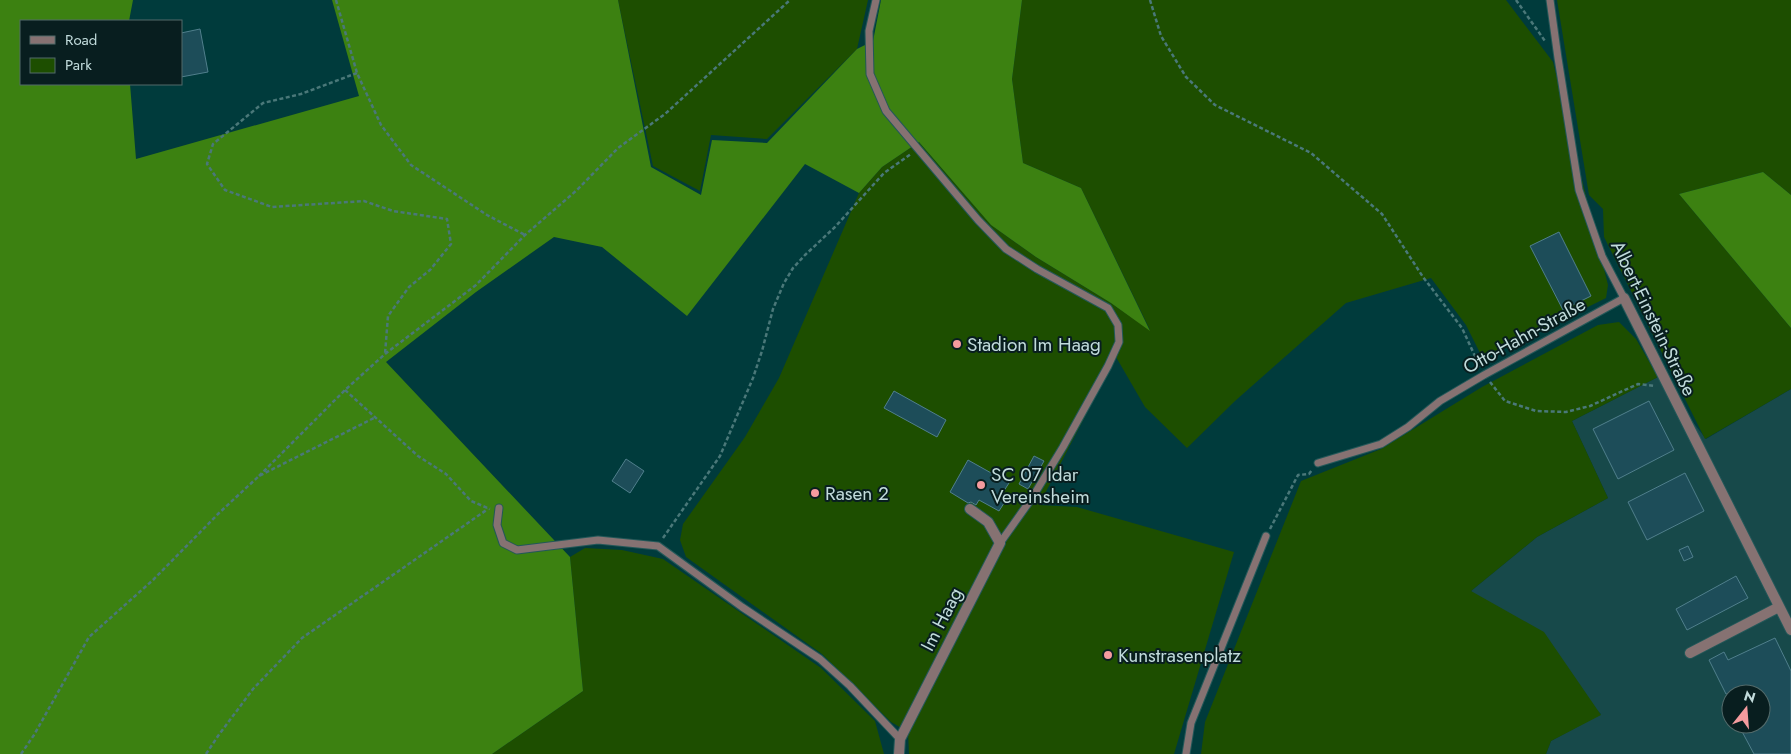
<svg xmlns="http://www.w3.org/2000/svg" width="1791" height="754" font-family="Jost,sans-serif">
<rect width="100%" height="100%" fill="#003b3c"/>
<path fill="#17494a" fill-rule="evenodd" d="M1658,377l48,62 85,-50v365h-245l5,-13 50,-27 -130,-123 66,-54 71,-39 -36,-77zM1731,694h30v30h-30z"/>
<path fill="#1d4e00" d="M618,0h250l-11,49 -90,90 -56,-4 -11,56 -47,-25z
M1022,0h484l47,62 55,223 -2,13 -123,61 -17,-34 -35,-47 -85,25 -111,98 -48,47 -42,-41 -29,-50 -77,148 38,2 157,45 -60,202h-265l-1,-22 -17,-10 -69,-68 -136,-97 -6,-17 3,-16 62,-87 34,-59 80,-185 23,-26 37,-25 72,83 45,32 75,46 39,27 -69,-142 -58,-25 -11,-84z
M1557,0h234v195l-28,-23 -84,22 112,134v61l-86,50 -101,-202 -1,-28 -14,-14z
M1619,322l17,17 22,38 -86,44 36,77 -71,39 -66,54 73,41 57,83 -50,26 -5,13h-345l4,-32 96,-241 80,-32 101,-62 116,-62z
M585,548l37,2 41,9 158,109 54,53 9,33h-392l91,-63 -13,-134z"/>
<path fill="#3c8111" d="M0,0h133l-4,21h-108v63h109l6,75 223,-63 -27,-96h286l33,167 50,28 11,-55 55,3 90,-94 16,-8 8,-41h141l-10,79 11,84 58,25 69,143 -39,-28 -75,-46 -45,-32 -72,-83 -37,25 -23,26 -54,-29 -118,152 -85,-69 -48,-10 -78,55 -90,70 184,195 13,134 -91,63h-492z
M1763,172l28,23v133l-112,-134z"/>
<path fill="#1d4d59" stroke="#507f8c" d="M200,29l8,43 -27,5v-44z
M1559,232l32,64 -28,14 -33,-64z
M894,391l52,29 -9,17 -53,-29z
M1649,401l25,49 -56,29 -25,-50z
M1034,456l10,5 -16,28 -9,-5z
M626,459l18,12 -14,22 -18,-12z
M968,460l41,23 -9,14 6,3 -7,11 -20,-11 -3,5 -5,-3 -3,1 -18,-11z
M1685,473l19,38 -57,29 -19,-38z
M1688,546l5,11 -9,4 -5,-11z
M1736,576l12,22 -61,32 -11,-21z
M1775,638l16,33v83h-37l-16,-30h23v-30h-35l-17,-34 15,-8 4,8z"/>
<g fill="none" stroke-linecap="round" stroke-linejoin="round">
<g stroke="#235859" stroke-width="9">
<path id="service" d="M876,0l-7,31 1,43 16,37 92,109 28,29 31,20 71,39 10,17 1,17 -11,24 -45,81 -31,51 -32,45
M1318,463l63,-19 27,-17 32,-26 44,-26 140,-77 -22,-42 -23,-66 -21,-132 -8,-58
M499,508l-2,17 6,18 14,7 81,-10 60,6 84,61 78,52 30,27 50,53
M1186,754l5,-31 75,-187"/>
</g>
<g stroke="#235859" stroke-width="12">
<path id="minor" d="M1624,298l167,332
M1690,653l89,-46
M899,754l1,-15 100,-196 -12,-21 -18,-13"/>
</g>
<path stroke="#4a7879" stroke-width="2.5" stroke-dasharray="4 2.5" stroke-linecap="butt" d="M336,0l21,73 24,52 30,40 76,50 38,20
M1150,0l11,36 25,41 29,28 96,48 71,61 41,63 39,51 18,39
M1516,0l29,41
M357,73l-56,21 -38,9 -50,41 -6,20 18,26 47,17 92,-6 29,10 54,8 4,25 -21,26 -21,17 -21,29 -3,38
M1490,382l15,19 31,10 30,1 24,-6 48,-22 17,2
M345,390l73,66 28,18 25,27 19,8
M259,476l86,-86 40,-36 91,-69 49,-50 52,-45 41,-42 47,-34 125,-114
M1270,529l28,-54 11,-1 3,-4
M663,538l57,-82 33,-78 9,-27 11,-42 11,-26 9,-15 12,-13 30,-28 49,-54 27,-19
M21,754l13,-19 55,-98 64,-57 66,-67 40,-37 117,-59
M206,754l12,-18 35,-47 49,-51 186,-129"/>
<use href="#service" stroke="#867272" stroke-width="7"/>
<use href="#minor" stroke="#867272" stroke-width="10"/>
</g>
<g fill="#f59b9e" stroke="#081e1f" stroke-width="2">
<circle cx="957" cy="344" r="5"/>
<circle cx="981" cy="485" r="5"/>
<circle cx="815" cy="493" r="5"/>
<circle cx="1108" cy="655" r="5"/>
</g>
<g text-anchor="middle" stroke-width="4" stroke-linejoin="round" paint-order="stroke">
<g font-size="19" fill="#c1dbdb" stroke="#081e1f">
<text transform="translate(1654 318) rotate(64)" y="7">Albert-Einstein-Straße</text>
<text transform="translate(1524 335) rotate(-29)" y="7">Otto-Hahn-Straße</text>
<text transform="translate(941 619) rotate(-63)" y="7">Im Haag</text>
</g>
<g font-size="19" fill="#c1dbdb" stroke="#081e1f" text-anchor="start">
<text x="967" y="351">Stadion Im Haag</text>
<text x="991" y="481">SC 07 Idar<tspan x="991" dy="22">Vereinsheim</tspan></text>
<text x="825" y="500">Rasen 2</text>
<text x="1118" y="662">Kunstrasenplatz</text>
</g>
</g>
<rect x="20" y="20" width="162" height="65" fill="#081e1f" stroke="#526a6a"/>
<rect x="30" y="36" width="25" height="8" fill="#867272" stroke="#526a6a"/>
<text x="65" y="45" font-size="15" fill="#c1dbdb">Road</text>
<rect x="30" y="58" width="25" height="15" fill="#1d4e00" stroke="#526a6a"/>
<text x="65" y="70" font-size="15" fill="#c1dbdb">Park</text>
<g transform="translate(1746 709) rotate(17)"><circle r="24" fill="#081e1f" stroke="#526a6a"/>
<path d="M0-4L9 19L0 12L-9 19Z" fill="#f59b9e"/>
<text y="-8" font-size="14" font-weight="bold" text-anchor="middle" fill="#c1dbdb">N</text>
</g>
</svg>
